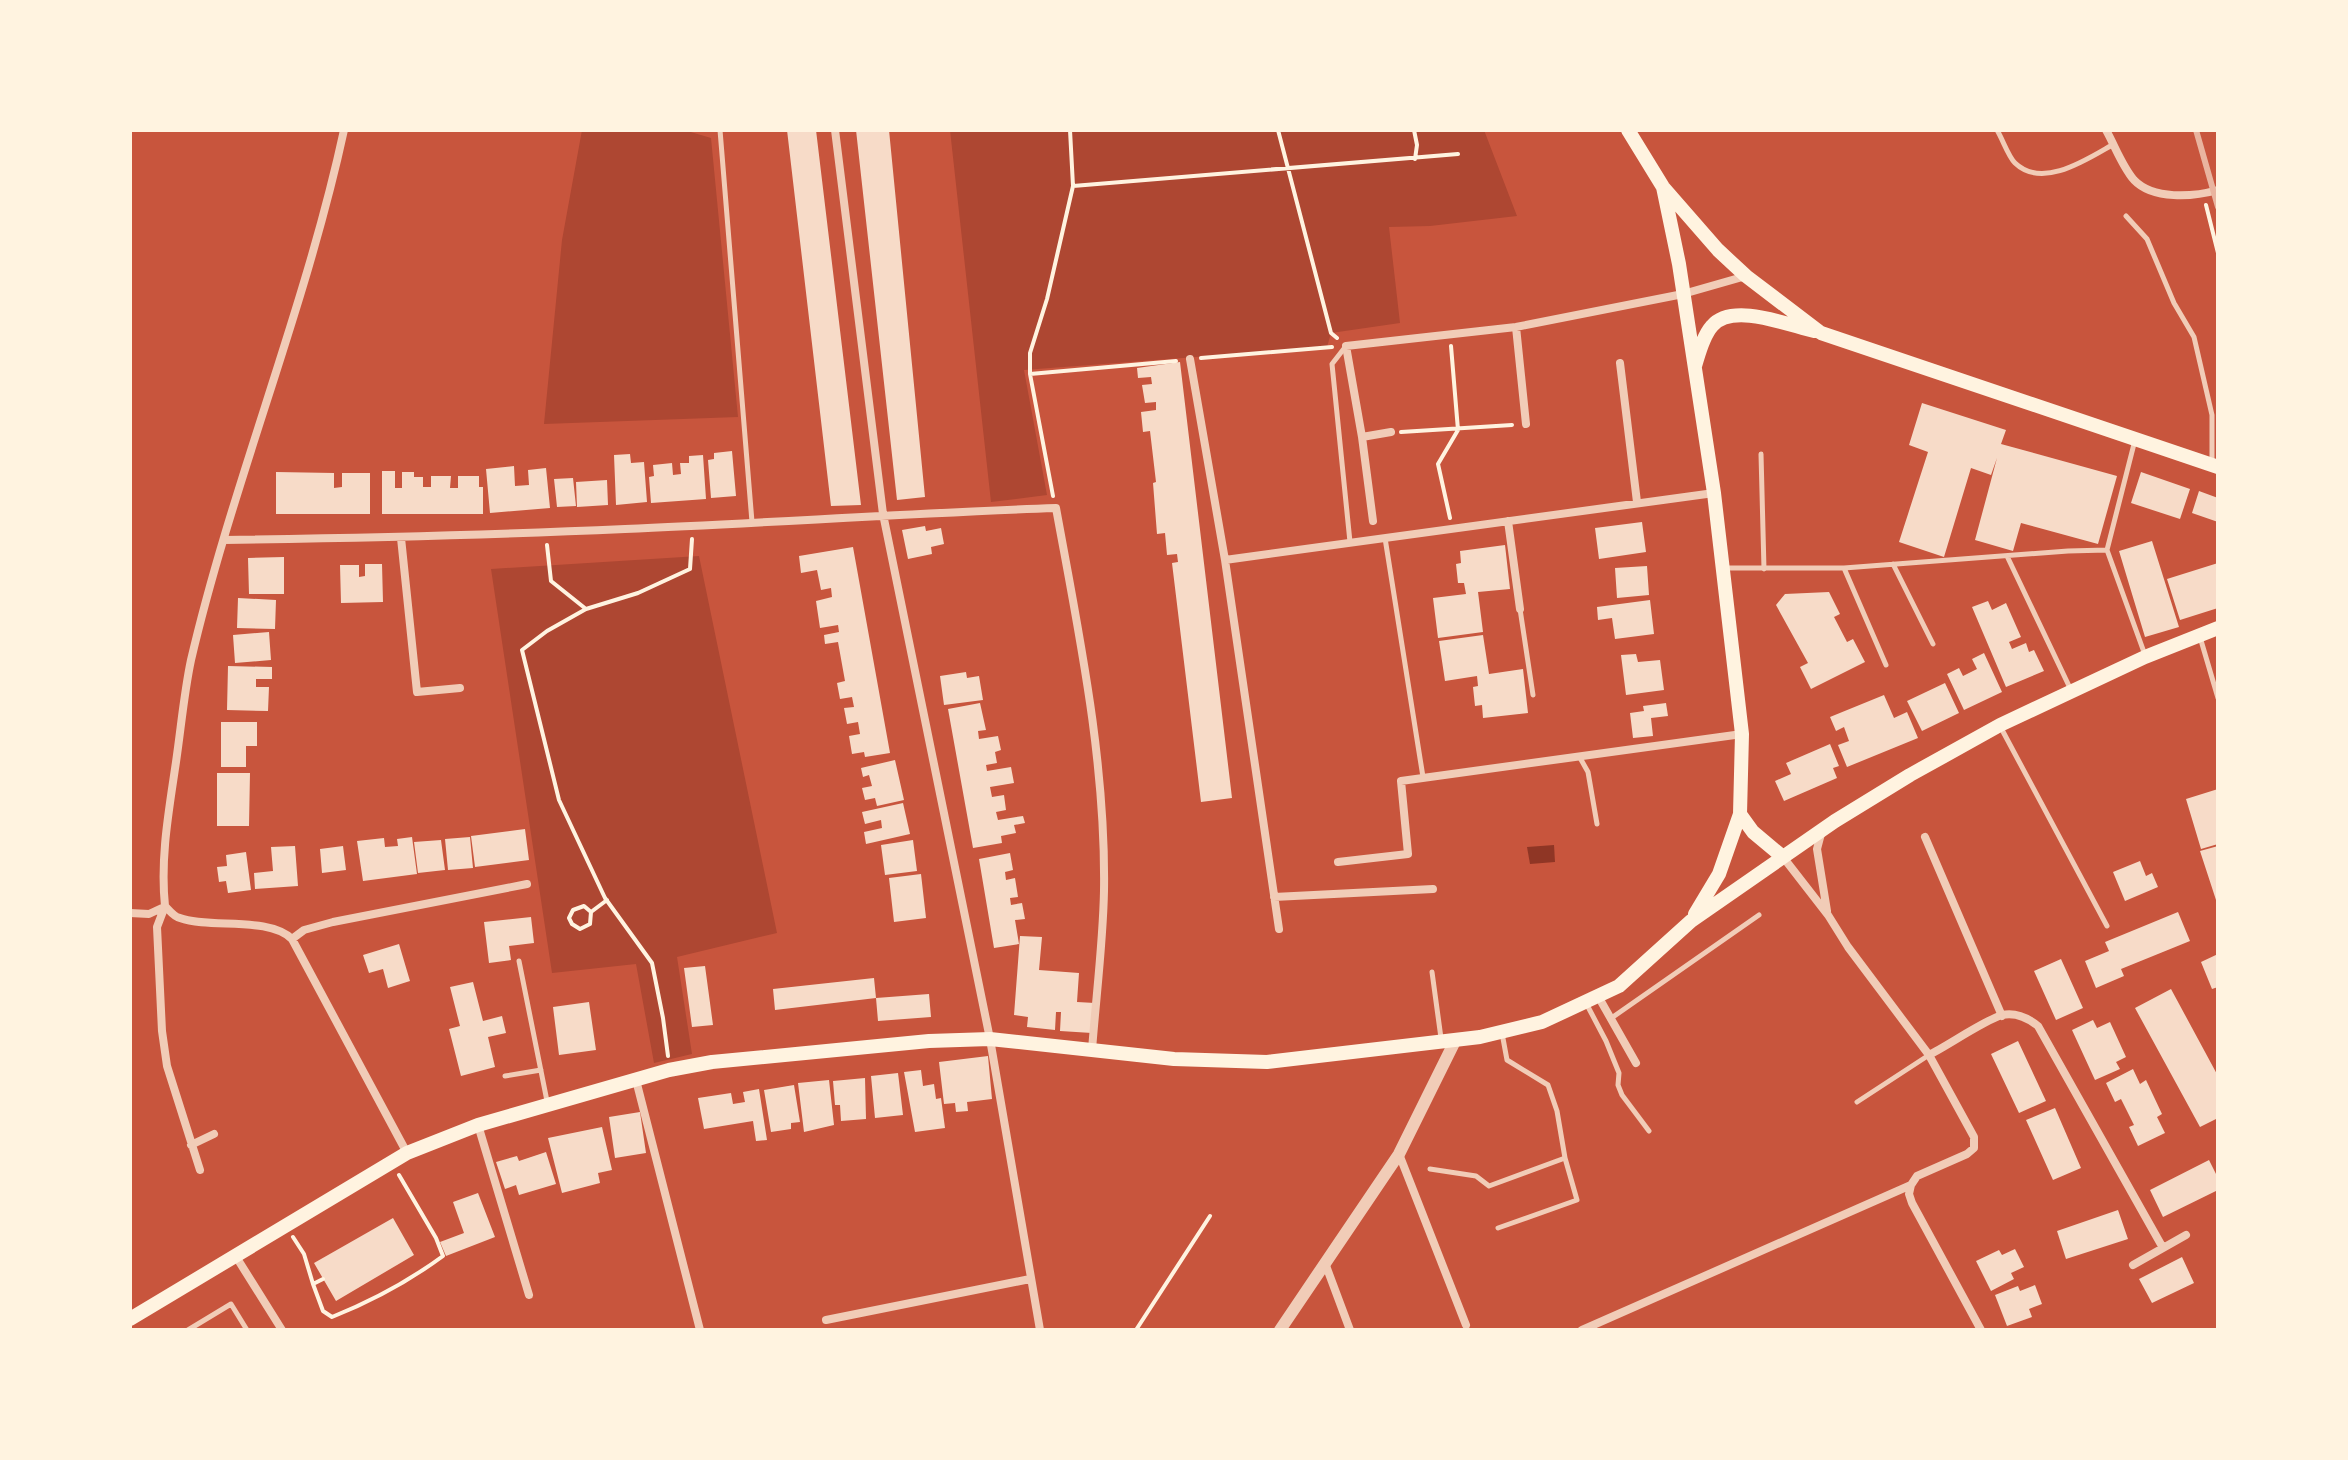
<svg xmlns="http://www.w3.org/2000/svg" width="2348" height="1460" font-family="'Libre Baskerville',serif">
<rect width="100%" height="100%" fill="#c8553d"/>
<path fill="#ae4732" d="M582,130h102l27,8 27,279 -194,7 18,-184z
M950,130h534l33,86 -87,10 -41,1 11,96 -69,10 -4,14 -303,23 23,125 -56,7z
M699,556l78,377 -100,24 15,97 -38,9 -18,-99 -84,9 -61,-404z"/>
<path fill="#8f3625" d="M1554,845l1,17 -25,2 -3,-17z"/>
<path fill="#f7dbc8" d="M787,130h29l45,375 -30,1z
M856,130h33l36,367 -28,3z
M1180,362l52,436 -31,4 -29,-239 6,-1 -1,-8 -10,1 -2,-22 -8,1 -4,-51 3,-1 -6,-51 -7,1 -2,-20 15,-2v-8l-11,1 -3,-18 10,-1 -1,-7 -13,1 -1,-10z
M1922,403l84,27 -5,14 116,32 -19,68 -77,-21 -8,28 -38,-11 22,-82 -6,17 -20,-7 -27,89 -45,-15 29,-90 -19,-7z
M732,451l4,45 -25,2 -3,-38 6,-1v-6z
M630,454l1,9 13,-1 3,40 -31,3 -2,-50z
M703,455l3,44 -55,4 -2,-26 5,-1 -1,-11 19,-2 1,12 8,-1 -1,-11h9v-7z
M514,466l1,20 14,-1 -1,-15 18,-2 4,40 -60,5 -4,-44z
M382,471h13v17h7v-16h12v5h9v10h8v-11h20l-1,12h8v-12h21v11h4v27h-101z
M276,472l58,1v15l8,-1v-14h28v41h-94z
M2141,472l49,17 -10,30 -49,-16z
M573,478l3,28 -19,1 -3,-28z
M607,480l1,25 -31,2 -1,-25z
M2199,491l19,7v24l-26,-9z
M1642,522l4,30 -47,7 -4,-31z
M925,526l1,5 15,-3 3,16 -13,3 1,7 -24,5 -6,-29z
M2152,541l27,86 -34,10 -26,-86z
M1505,545l5,44 -32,3 5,40 -45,6 -5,-40 33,-4 -2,-11h-6l-2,-19 5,-1 -1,-12z
M853,547l37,206 -25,4 -1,-5 -12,2 -3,-18 11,-2 -2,-12 -11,2 -3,-16 10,-1 -2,-10 -12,2 -3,-16 8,-2 -7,-39 -13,2 -1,-9 15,-3 -1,-7 -18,3 -4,-27 16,-4 -1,-9 -10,2 -4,-20 -16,3 -2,-17z
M284,557v37h-35l-1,-36z
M2218,563v45l-38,12 -13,-41z
M365,564h17l1,38 -42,1 -1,-38h19v12l6,-1z
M1647,566l2,29 -32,3 -2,-30z
M1829,592l11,22 -6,3 13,25 6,-3 12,23 -54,27 -11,-22 8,-4 -32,-58 9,-11z
M238,598l38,2 -1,29 -38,-1z
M1650,600l4,34 -39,5 -3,-21 -14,2 -1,-13z
M1988,601l4,9 14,-7 15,34 -12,5 3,7 14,-6 3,9 5,-2 10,21 -38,16 -34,-80z
M269,632l2,28 -36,3 -2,-28z
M1483,635l6,39 34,-5 5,44 -45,5 -1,-13 -7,1 -2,-19 5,-1 -1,-10 -32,5 -6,-40z
M1984,653l18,39 -38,18 -17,-36 12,-6 4,8 14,-7 -5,-10z
M1636,654l2,8 22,-2 4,30 -38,5 -5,-40z
M228,666l44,1v12h-16v8h13l-1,24 -41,-1z
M966,672l1,6 12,-2 4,24 -39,5 -4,-29z
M1945,683l14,30 -37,18 -15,-30z
M1884,695l10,23 13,-6 11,26 -71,29 -9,-22 11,-4 -5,-14 -8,4 -6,-14z
M980,703l6,27 -8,1 1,8 19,-3 3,14 -6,2 2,11 -11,2 1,6 24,-4 3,16 -24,4 2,10 12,-2 2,15 -10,2 2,8 25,-4 2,7 -11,2 2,8 -15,3 1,7 -29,5 -25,-139z
M1666,703l2,13 -17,2 2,18 -20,2 -3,-25 14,-2 -1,-5z
M221,722h36v24h-11v21h-25z
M1830,744l9,22 -6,2 4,10 -53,23 -9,-20 16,-7 -5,-11z
M895,760l9,40 -27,6 -2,-8 -10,2 -3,-12 10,-2 -3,-11 -6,2 -2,-9z
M217,773h33l-1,53h-32z
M2218,789v55l-17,5 -15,-50z
M903,803l7,31 -44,10 -2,-12 18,-4 -1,-8 -16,4 -3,-12z
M525,829l4,31 -54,7 -4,-31z
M412,837l5,37 -54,7 -6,-40 27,-3 1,9 13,-1 -1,-7z
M470,837l3,31 -25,2 -3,-31z
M441,840l4,30 -27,3 -4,-31z
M913,840l4,31 -32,4 -4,-30z
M295,846l3,40 -43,3 -1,-16 19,-2 -2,-24z
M343,846l3,24 -24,3 -2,-24z
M2218,846v54h-2l-16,-49z
M246,852l5,38 -23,3 -2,-12 -7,1 -2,-15 10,-1 -1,-11z
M1010,853l3,17 -8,2 1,8 9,-2 3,19 -8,1 1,7 11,-2 3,16 -10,1 4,24 -25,4 -15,-89z
M2140,861l6,15 6,-3 6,14 -33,14 -12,-29z
M921,874l5,44 -32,4 -5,-44z
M2178,912l12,29 -69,28 3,7 -28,12 -11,-27 24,-10 -4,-9z
M531,917l3,26 -25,3 2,14 -22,3 -5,-41z
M1020,936l22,1 -3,33 40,3 -2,29 18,1 -3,30 -32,-2 1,-19h-5l-1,18 -28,-3 1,-10 -14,-2z
M399,944l11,37 -22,7 -5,-19 -14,4 -6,-18z
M2218,954v33l-6,2 -11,-27z
M2061,959l22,49 -27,12 -22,-49z
M705,966l8,59 -21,2 -8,-59z
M874,978l2,20 -101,12 -2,-21z
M473,982l10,39 19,-5 4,17 -18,4 7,30 -34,9 -12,-47 11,-3 -10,-39z
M2171,989l47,87v42l-18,9 -65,-119z
M929,994l2,23 -53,4 -2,-23z
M589,1002l7,48 -37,5 -6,-48z
M2093,1020l4,8 13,-6 16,35 -10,5 4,7 -25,11 -23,-50z
M2018,1041l28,60 -27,12 -28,-59z
M988,1056l4,43 -25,3 1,9 -12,1 -1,-9 -11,1 -5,-42z
M2133,1069l7,15 6,-4 16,34 -5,3 8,16 -27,13 -9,-19 5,-2 -13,-26 -6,3 -9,-19z
M921,1070l2,16 11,-2 2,15 5,-1 4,30 -30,4 -11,-60z
M898,1073l5,42 -28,3 -4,-42z
M865,1078l1,41 -25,2 -1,-16h-5l-2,-24z
M829,1080l5,45 -30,7 -6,-49z
M794,1085l6,37 -9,1v6l-20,3 -7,-42z
M759,1089l8,51 -11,1 -3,-20 -49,8 -6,-31 33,-5 2,11 12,-2 -2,-10z
M2055,1108l26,60 -28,12 -27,-60z
M640,1112l6,41 -31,5 -6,-41z
M602,1127l10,43 -14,3 2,10 -38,10 -14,-55z
M546,1152l10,32 -37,11 -3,-10 -11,4 -9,-27 21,-6 2,5z
M2209,1160l9,18v12l-55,27 -13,-27z
M478,1193l17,44 -49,19 -6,-14 24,-9 -11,-31z
M2118,1210l10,29 -62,20 -9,-28z
M393,1218l21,37 -78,46 -22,-38z
M2015,1249l9,18 -13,6 3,6 -23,12 -15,-30 23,-11 3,5z
M2182,1257l12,26 -42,20 -13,-24z
M2035,1285l7,19 -13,5 3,8 -25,9 -12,-31 23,-9 2,5z"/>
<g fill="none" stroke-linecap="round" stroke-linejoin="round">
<path stroke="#fff3e0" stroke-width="4" d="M1278,130l53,203 6,5
M1414,130l3,15 -2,14
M1073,186l385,-32
M2206,205l12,48
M1201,358l131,-11
M1030,374v-21l17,-54 26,-113 -3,-56
M1401,432l111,-7
M1053,496l-23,-122 146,-13
M1450,518l-12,-54 20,-34 -7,-84
M547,545l4,36 35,28
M591,912l-1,12 -10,5 -8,-5 -3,-6 4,-8 11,-4 7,6 16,-12
M668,1056l-5,-38 -11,-55 -47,-65 -46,-98 -37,-150 25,-19 39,-22 52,-16 52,-24 2,-30
M293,1237l11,17 9,30 10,-5
M313,1284l10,27 9,6c40,-16 77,-36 111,-61l-7,-18 -37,-63
M1136,1330l74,-114"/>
<path stroke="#f1ccb7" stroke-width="5" d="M720,130l32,392
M1997,130c6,10 11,26 18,33 28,27 74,-5 99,-19
M2126,216l21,23 27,64 20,34 18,78v47
M1346,346l-14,18 18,178
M1761,454l3,115
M1385,538l38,239
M2107,550l28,-110
M2007,556l63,132
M1893,564l40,80
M1725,568h119l224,-17 39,-1 38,105
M1844,568l42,97
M1520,609l13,86
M2200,637l18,61
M2000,726l107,200
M1579,756l9,16 9,52
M519,961l28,140
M1432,972l9,66
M1586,1003l20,38 13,32 -1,12 4,10 27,36
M1610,1019l149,-104
M505,1076l36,-6
M1857,1102l72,-47
M1430,1169l46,7 13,10 76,-28 -8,-47 -9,-26 -41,-25 -5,-27
M1498,1228l79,-28 -12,-42
M188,1330l43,-26 16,26"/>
<path stroke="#f1ccb7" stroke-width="8" d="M344,130c-39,180 -111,351 -153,530 -7,33 -10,68 -15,102 -7,48 -16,96 -11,144 4,4 9,11 15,12 31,11 88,-2 112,21l115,214
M835,130l48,384 107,525 50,291
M2106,130c9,16 16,36 28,50 19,20 59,17 84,10
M1516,327l10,97
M1190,359l35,201 54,369
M1620,363l17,139
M1362,437l29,-5
M1373,521l-11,-84 -16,-91 170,-19 167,-33 63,-18
M1508,521l12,88
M401,538l16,154 43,-4
M224,540c134,-2 267,-5 401,-11 144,-6 287,-16 431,-21 23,126 50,254 48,383 -1,52 -8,106 -12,159
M1225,560l489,-67
M1822,830l-5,19 10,62
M1925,837l77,179
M1338,862l70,-8 -7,-73 341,-47
M1274,897l159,-8
M165,906l-8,21 5,104 5,35 33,104
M130,913l19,1 15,-7
M292,939l12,-9 29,-8 194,-38
M1598,996l38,67
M1929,1055c18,-9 56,-35 73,-40 14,-3 26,3 36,11l125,222
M636,1080l64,250
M478,1125l51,170
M191,1145l23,-11
M1399,1154l67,171
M1911,1185l-2,9 3,9 69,127
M235,1255l47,75
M1325,1263l25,67
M2133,1265l53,-30
M826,1320l204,-41
M1582,1330l329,-145 6,-9 50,-22 7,-6v-11l-45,-82 -81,-108 -20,-32 -45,-58"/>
<path stroke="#f1ccb7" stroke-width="12" d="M1280,1330l119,-176 56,-113"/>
<path stroke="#fff3e0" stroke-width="14" d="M1628,130l35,57 55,63 28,26 75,57 397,134
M1663,187l16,77 35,229 28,241 -2,80 -21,60 -24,40
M1695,366c4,-13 8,-30 17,-40 20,-24 76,-1 102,5
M1740,814l13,18 30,25
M130,1319l277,-166 71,-28 191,-55 43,-8 217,-21 61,-2 184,20 93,3 213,-25 62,-15 77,-36 72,-65 144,-100 75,-46 90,-50 145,-68 73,-29"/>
<path stroke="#e9b49f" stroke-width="6" d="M2196,130l22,77"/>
</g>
<rect width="2348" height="1460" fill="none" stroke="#fff3e0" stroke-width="264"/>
</svg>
